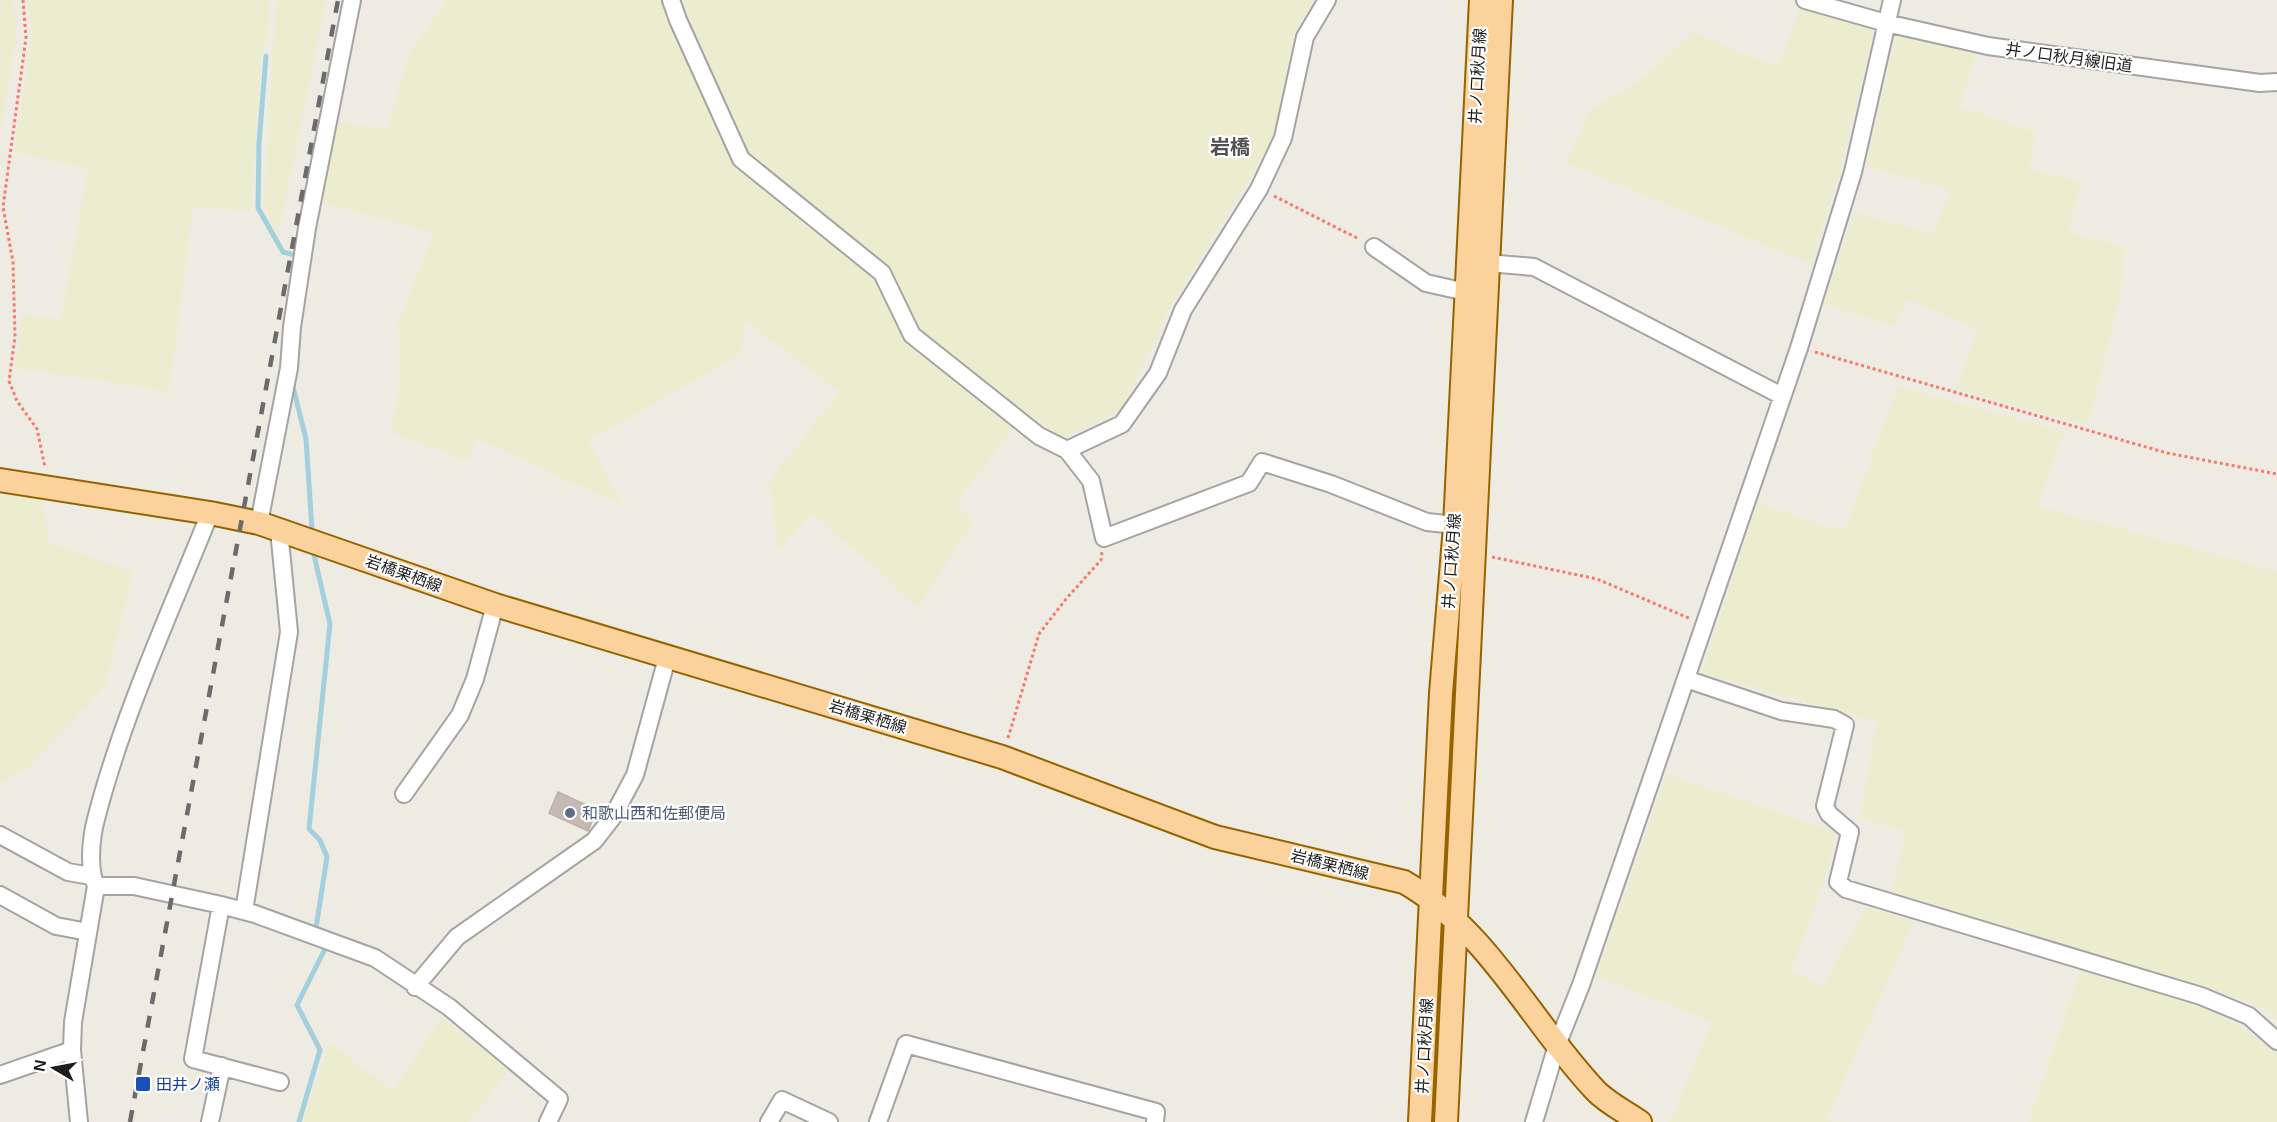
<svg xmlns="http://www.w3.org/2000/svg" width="2277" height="1122" font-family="Helvetica,'Noto Sans JP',sans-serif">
<rect width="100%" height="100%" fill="#eeebe3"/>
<path fill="#ebedce" d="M0,0h13l4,33 -17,103z
M28,0h241l-1,41 -6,5 -11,165 -58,-4 -24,184 -153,-23 6,-54 39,5 27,-151 -74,-16 18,-115z
M276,0h50l-48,237 -14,-33z
M447,0h217l32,79 41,88 139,111 35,66 106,80 -61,79 18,18 -56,86 -105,-94 -35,38 -9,-70 71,-89 -95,-71 -4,33 -153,87 36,65 -147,-67 -8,23 -78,-30 10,-57 -3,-52 36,-90 -112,-31 13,-81 52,9 22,-75z
M681,0h636l-22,27 -20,109 -105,171 -49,103 -59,29 -144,-108 -31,-63 -141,-115z
M1800,6l75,19 -32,132 -32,107 -245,-101 24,-53 46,-27 57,-51 86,36z
M1898,31l79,17 -17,59 77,26 -9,36 53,12 -13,51 57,15 -5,47 -32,131 -132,-36 22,-59 -70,-31 -12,27 -73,-22 32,-92 78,22 17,-44 -84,-24z
M1898,386l166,46 -27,74 240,65v447l-24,-15 -362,-112 16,-60 -47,-13 17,-96 -175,-49 55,-170 87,29z
M0,494l42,5 8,44 83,29 -28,115 -78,81 -27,16z
M1667,774l169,58 -12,50 -33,89 32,16 42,-80 49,14 -87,198 5,3h-162l42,-100 -116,-46z
M2080,971l121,33 76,47v71h-248z
M441,1018l69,51 -41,53h-166l26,-79 64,48z"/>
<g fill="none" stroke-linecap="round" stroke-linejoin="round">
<path stroke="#a4cfdc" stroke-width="5" d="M266,56l-7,87 -1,65 25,44 16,4
M292,383l14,56 6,90
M314,555l16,69 -21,205 11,11 7,17 -11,71 5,3
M299,1122l21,-72 -23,-45 31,-62"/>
</g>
<path fill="#c3bab3" stroke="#c0b1a6" stroke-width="1.5" d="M558,792l39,18 -9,21 -39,-18z"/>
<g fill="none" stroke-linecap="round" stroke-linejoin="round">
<g stroke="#a4a4a4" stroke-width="20">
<path id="minor" d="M671,0l7,20 63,139 141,114 30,62 127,101 28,14 24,31 13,57 145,-55 13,-21 69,22 96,38 37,4
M1805,0l81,23 102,23 272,37 17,-1
M1374,247l52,36 40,9
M1487,263l47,4 248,129
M1067,450l55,-26 36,-51 25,-63 76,-121 24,-51 22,-101 22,-37
M259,523l30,-155 3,-41 15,-99 45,-228
M1686,679l95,32 53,8 11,6 -20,81 4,8 21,18 -12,50 8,7 355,107 48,20 28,25
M404,794l56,-79 15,-36 20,-74
M0,835l68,37 23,4
M96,886h38l87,19 34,9 120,44 74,49 110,92 -11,23
M0,895l56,31 32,6
M221,905l-28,154 87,23
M244,911l45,-279 -10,-102
M415,987l42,-50 137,-96 18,-23 23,-43 32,-117
M0,1075l72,-25
M79,1122l-7,-72 1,-28 23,-136c-8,-18 -5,-48 0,-67 27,-105 74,-206 114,-306
M210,1122l12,-56
M769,1122l13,-22 47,22
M878,1122l28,-78 250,68 -1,10
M1534,1122l23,-77 24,-60 218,-637 54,-176 39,-172"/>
</g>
<g stroke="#956401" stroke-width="26">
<path id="major" d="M0,480l210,33 49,10 236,82 507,152 213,80 189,45c84,48 127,140 191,208 12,13 31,22 45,32
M1420,1122l21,-429 14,-167 26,-526
M1446,1122l55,-1122"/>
</g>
<path stroke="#f8786a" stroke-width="3" stroke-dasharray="3 3" stroke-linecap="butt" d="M23,0l3,38 -23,169 10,55 2,75 -6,44 8,20 20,28 8,38
M1274,196l85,43
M1815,352l352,101 110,21
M1492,557l105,22 94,40
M1008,738l31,-104 27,-35 35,-39 1,-8"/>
<use href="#minor" stroke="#fff" stroke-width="16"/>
<use href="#major" stroke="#fbd19c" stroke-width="22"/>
<path stroke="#6b6b6b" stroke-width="4.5" stroke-dasharray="12 12" stroke-linecap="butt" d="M130,1122l208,-1122"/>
</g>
<circle fill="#5c6f8a" stroke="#fff" stroke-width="2" cx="570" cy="813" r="6"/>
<rect fill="#1a4fb4" stroke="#fff" stroke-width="2" x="135" y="1076" width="16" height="16" rx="3"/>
<g text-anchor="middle" stroke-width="4.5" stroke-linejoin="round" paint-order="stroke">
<g font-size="16" fill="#1d1d1d" stroke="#fff">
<text transform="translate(2069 57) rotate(8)" y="6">井ノ口秋月線旧道</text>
<text transform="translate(1477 76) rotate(-87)" y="6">井ノ口秋月線</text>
<text transform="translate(1451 561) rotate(-86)" y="6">井ノ口秋月線</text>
<text transform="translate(404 573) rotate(20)" y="6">岩橋栗栖線</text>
<text transform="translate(868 716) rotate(17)" y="6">岩橋栗栖線</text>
<text transform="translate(1330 864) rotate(14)" y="6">岩橋栗栖線</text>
<text transform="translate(1424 1046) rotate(-87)" y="6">井ノ口秋月線</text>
</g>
<g font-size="16" fill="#4e5e75" stroke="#fff" text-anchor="start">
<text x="582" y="819">和歌山西和佐郵便局</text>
</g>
<g font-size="16" fill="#164399" stroke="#fff" text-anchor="start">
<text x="156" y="1090">田井ノ瀬</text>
</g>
<g font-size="20" font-weight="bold" fill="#505050" stroke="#fff">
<text x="1230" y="154">岩橋</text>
</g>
</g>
<g transform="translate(54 1068) rotate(280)" stroke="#ffffff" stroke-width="4.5" paint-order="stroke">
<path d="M0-4.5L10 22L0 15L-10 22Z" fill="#1d1d1d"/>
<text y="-9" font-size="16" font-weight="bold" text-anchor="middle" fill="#1d1d1d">N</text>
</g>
</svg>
